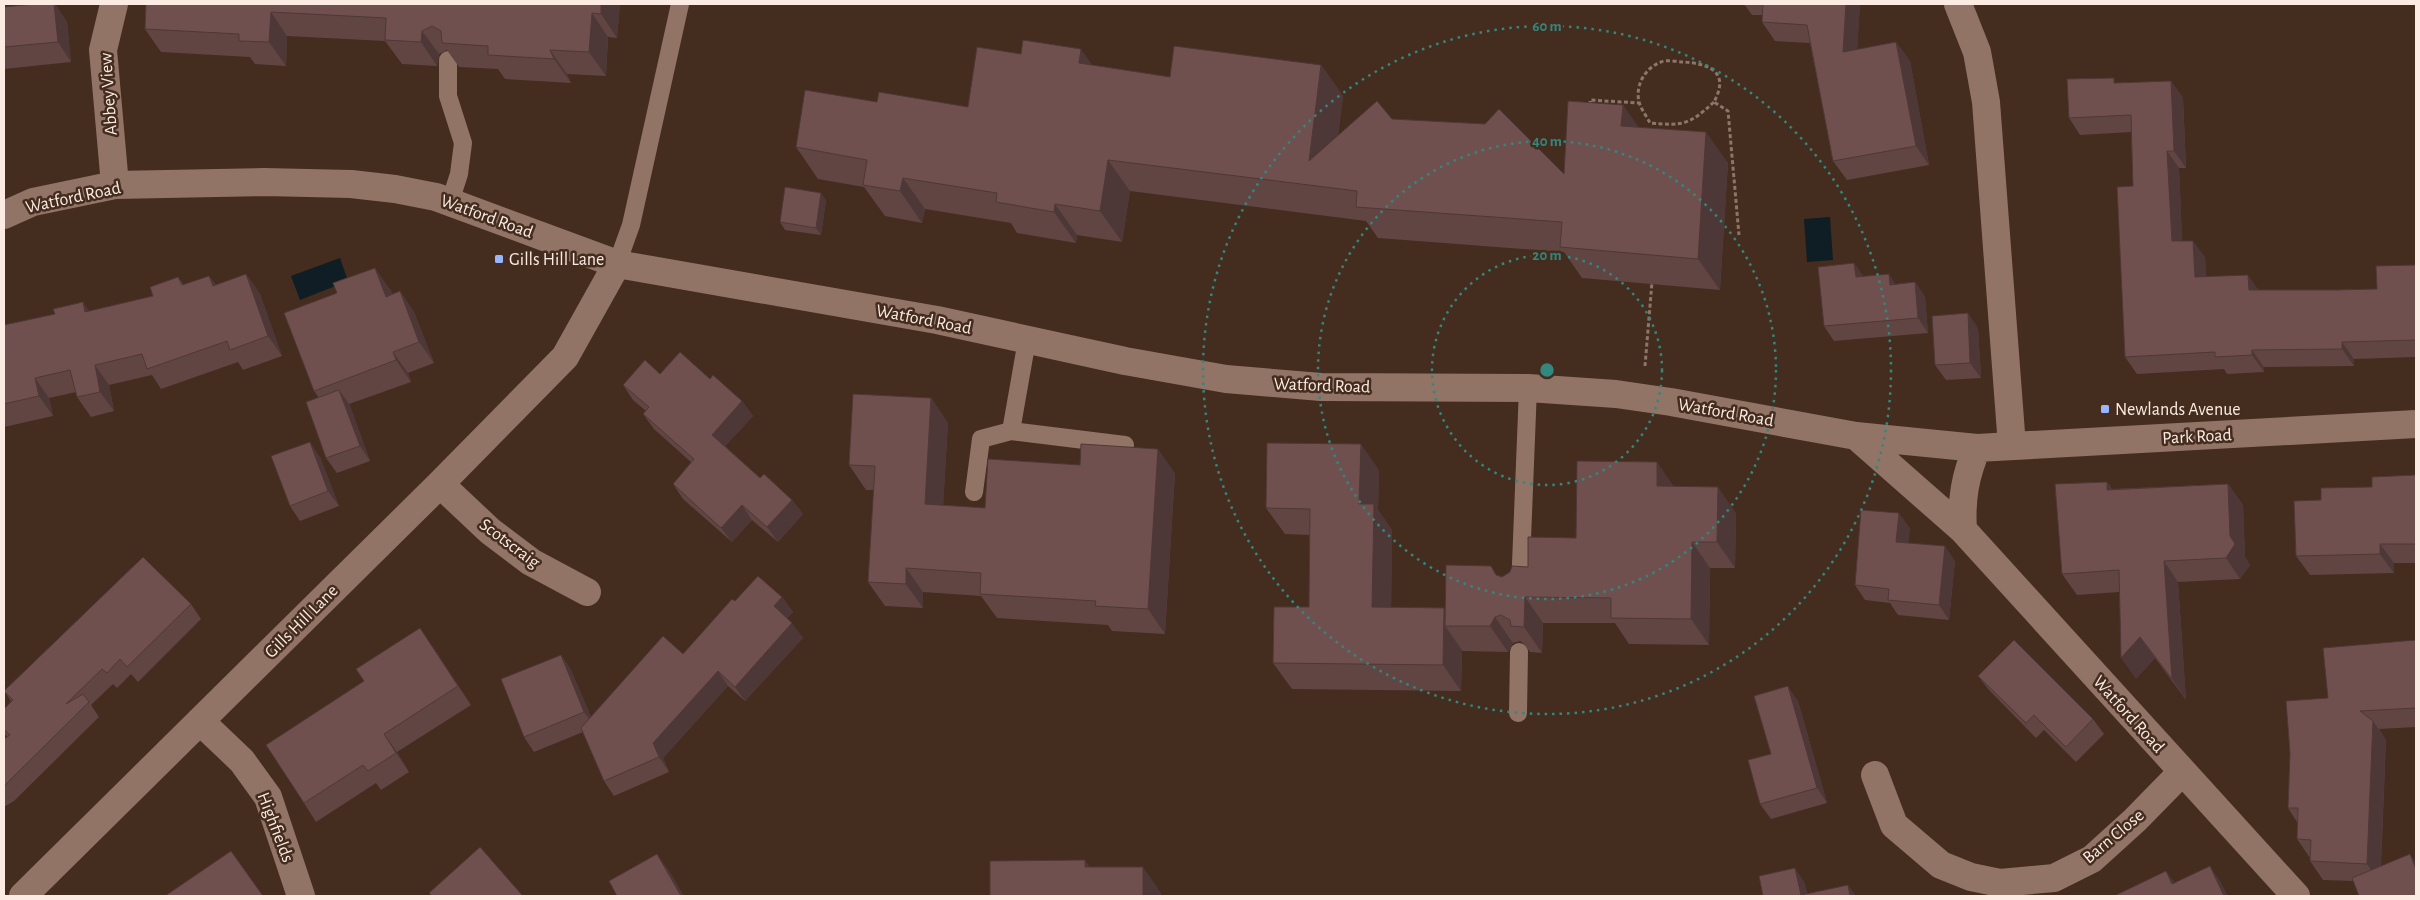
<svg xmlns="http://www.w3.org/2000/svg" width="2420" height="900" font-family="'Alegreya Sans',sans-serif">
<rect width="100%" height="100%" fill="#442c1e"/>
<path fill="#0e1e24" d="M1830,217l3,43 -26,2 -3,-43z
M340,258l8,23 -48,19 -9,-24z"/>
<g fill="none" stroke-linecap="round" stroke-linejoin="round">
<path stroke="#8b766a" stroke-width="3" stroke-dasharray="4 2.5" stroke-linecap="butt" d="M1714,102c-25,23 -31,24 -64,21 -3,-6 -9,-14 -11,-21 -4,-17 6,-34 22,-40 6,-3 16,0 23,0 26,2 46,10 30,40l14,9 11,124
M1590,105v-5l49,3
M1645,366l7,-84"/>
<path stroke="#917465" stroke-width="18" d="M448,60v36l15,47 -4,31 -9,28
M617,264l14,-39 49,-221
M1011,431l16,-91
M974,492l7,-53 30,-8 114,14
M1520,589l8,-201
M1518,713l1,-61"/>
<path stroke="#917465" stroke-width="28" d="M114,4l-11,46 12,135
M1958,4l19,48 9,50 26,344
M440,484l50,47 41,31 56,30
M200,721l42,40 26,36 33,99
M1875,775l19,50 47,40 30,12 29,6 54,-5 38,-19 43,-39 47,-48
M23,896l417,-412 125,-127 52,-93"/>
<path stroke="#917465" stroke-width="28" d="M4,215l29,-13 82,-17 149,-3 87,2 44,5 41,8 181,67 320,56 188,41 101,18 95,8 207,1 88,6 55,8 185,34 121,12 439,-24
M1856,436l107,94 333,366
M1963,530c-2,-30 2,-54 14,-82"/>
</g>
<path fill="#604543" d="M35,4h20l12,18 4,40 -67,7v-62z
M146,4h474l-3,34 -9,-1 -2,39 -39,-2 4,9 -66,-4 -7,-10 -39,-2 -12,-17 -8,4 -2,12 -35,-2 -17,-23 -98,-5 -1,30 -31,-2 -5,-7 -89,-5 -16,-23z
M1744,4h116l-3,46 39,-8 14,19 19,104 -82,15 -14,-19 -23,-118 -35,-2 -13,-19v-7h-10z
M1021,54l149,23 151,-12 22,31 -5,40 54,-17 172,55 59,-69 15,22 90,36 -8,127 -138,-12 -18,-26 -186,-14 -12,-17 -236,-30 -8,51 -45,-7 -1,8 -59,-10 -6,-10 -86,-14 -3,14 -37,-7 -21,-29 -46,-8 -22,-32 81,-45 91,5z
M2171,81l12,17 3,70h-7l3,73 23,16 1,20 53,13h77l41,-1 39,-24v92l-62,2v7l-90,1v5l-37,2 -3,-5 -87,5 -12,-17 8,-171 -2,-54 -51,3 -11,-17 49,-35z
M826,200l-5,35 -36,-5 -5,-8z
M246,274l14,20 22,62 -39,14 -5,-8 -77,27 -9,-14 -43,10 5,26 -23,6 -14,-20 -1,-5 -27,6 4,18 -49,11v-102l85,-14 64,-15 25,-19 6,8 25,-9 7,9z
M1863,276l33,8 19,-2 10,15 3,36 -94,8 -10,-15z
M390,289l2,5 8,-3 14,21 20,51 -26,10 3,9 -62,22 21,57 -33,12 -11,-15 -7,-60 -5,-7z
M1978,328l3,50 -35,2 -11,-15z
M660,374l50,5 32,22 11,15 -28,30 35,32 32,22 11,14 -25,28 -26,-22 -20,22 -49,-43 -10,-15 19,-21 -38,-34 -11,-15 3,-3 -13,-11 -10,-15z
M931,398l17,25 -5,82 42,3 190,-35 -10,161 -53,-3 -4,-6 -111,-7 -16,-22 -58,-4v16l-38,-2 -17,-24 6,-92h-8l-17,-25z
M320,457l19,49 -39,15 -10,-15z
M1379,470l-1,40 14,20 -1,77 53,1 1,2 53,-35 4,2 26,-10 48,-29 98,-52 62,27 -1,55h-25l-1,77 -80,-1 -14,-21h-72l-1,30 -12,-1 -6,-8 -4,-3 -7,2 -5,9 -45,-1 -1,-1 -1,41 -169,-2 -19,-26 36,-56 1,-72 -25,-1 -19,-26z
M2416,475v88h-22v10l-84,2 -14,-19 25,-56z
M2107,482l5,7 116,-5 15,21 2,52 5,8 -10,14 -62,3 8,118 -31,-42 -19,21 -17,-87 -42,3 -15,-21z
M1910,528l-2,15 47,18 -6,59 -51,-5 -8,-12 -25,-3 -10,-15z
M782,597l11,15 -6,6 16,20 -58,63 -17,-15 -65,72 6,14 -55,24 -10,-15 -21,-49 -49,20 -10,-15 37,-82 10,15 20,47 92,-63 52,-53z
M191,604l10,15 -63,63 -7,-8 -14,14 -4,-4 -22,21 8,12 -85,84 -10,6v-68l3,-2 -3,-4v-24l7,-8 -7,-10z
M2416,640v87l-37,2 7,11 -5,126 -28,15 -30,-1 -13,-19v-3l-13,-19v-17l-9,-14 40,-110z
M433,647l38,58 -74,47 12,20 -28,18 -5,-7 -60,39 -12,-19z
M1978,676l115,43 11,15 -28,28 -32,-32 -8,8 -47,-48z
M1798,701l29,102 -56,16 -11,-15 11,-50z"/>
<path fill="#4e3837" d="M54,4h1l12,18 4,40 -13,-20z
M601,4h19l-3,34 -16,-24z
M1846,4h14l-4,67 -13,-19z
M271,12l16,24 -1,30 -17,-24z
M592,13l16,24 -2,39 -17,-24z
M422,31l17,23 -2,12 -16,-24z
M1896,42l14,19 19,104 -13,-19z
M1081,49l22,31 -24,-17z
M550,50l17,24 4,9 -17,-24z
M1321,65l22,31 -12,92 -22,-27z
M2171,81l12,17 3,70 -12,-17z
M1623,105l22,31 -24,-10z
M1706,132l22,31 -8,127 -22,-31z
M2167,151l12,17 4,90 -11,-17z
M1108,160l22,31 -8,51 -22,-31z
M903,178l22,31 -3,14 -22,-32z
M821,193l5,7 -5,35 -5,-7z
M1055,204l22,31 -1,8 -22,-31z
M2193,241l12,16 2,37 -12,-17z
M1854,263l11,15 -9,-1z
M375,268l15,21 11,29 -15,-21z
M246,274l14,20 22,62 -14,-20z
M1889,274l10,15 -9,-4z
M2248,275l12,17 -11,-2z
M209,276l14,20 -10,-10z
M1915,282l10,15 3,36 -10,-15z
M400,291l14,21 20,51 -15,-21z
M83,302l14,20 -12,-10z
M1968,313l10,15 3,50 -11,-15z
M2342,342l12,17v7l-12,-17z
M2252,350l12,17v5l-12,-17z
M393,352l15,21 3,9 -15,-22z
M95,365l14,20 5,26 -14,-19z
M35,378l14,20 4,18 -14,-20z
M339,390l11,15 20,56 -10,-15z
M931,398l17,25 -6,105 -17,-24z
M742,401l11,15 -31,34 -10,-15z
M310,442l10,15 19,49 -11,-15z
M1361,444l18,26 -1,40 14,20 -1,103 -19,-26 -13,-103z
M1158,449l17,24 -10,161 -17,-25z
M1657,462l18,26 -18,-2z
M2107,482l14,21 -14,-13z
M2228,484l15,21 2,52 5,8 -10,14 -14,-21 4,-22z
M1718,487l18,26 -1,55 -18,-26z
M792,500l11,14 -25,28 -11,-15z
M742,505l10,15 -20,22 -11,-14z
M1899,513l11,15 -3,29 -11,-15z
M1692,542l18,26 -1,77 -18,-26z
M2380,544l14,19v10l-14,-19z
M1945,546l10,15 -6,59 -10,-15z
M2164,561l14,21 8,118 -14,-21z
M906,568l17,24v16l-17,-24z
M782,597l11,15 -8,9 -11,-15z
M1525,597l18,26 -1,30 -18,-26z
M1444,608l12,18h-11l17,24 -1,41 -18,-26z
M1495,617l18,26 -5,9 -18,-26z
M792,623l11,15 -58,63 -10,-14z
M420,628l13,19 38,58 -13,-19z
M2140,637l15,21 -19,21 -15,-21z
M561,655l10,15 24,57 -11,-15z
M718,671l10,15 -65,72 6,14 -10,-15 -6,-14z
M1788,686l10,15 29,102 -10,-15z
M2373,721l13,19 -6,143 -13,-19z
M384,734l13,18 12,20 -13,-19z
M657,854l13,18 14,24h-3z
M2410,854l6,9v6z
M1085,860l18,26 -18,-19z
M2210,866l10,15 8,15h-4z
M1143,867l18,26v3h-18z
M1795,868l10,15 3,13 -7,-1z
M2166,871l11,15 -5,-2z
M1848,885l8,11h-6z"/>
<path fill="#70504e" stroke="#4e3837" d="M35,4h19l4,38 -54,5v-40z
M146,4h455v10l-9,-1 -3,39 -39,-2 4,9 -66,-4v-9l-46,-3 -1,-12 -9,-5 -10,5 -1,11 -36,-2 1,-22 -115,-6 -2,30 -30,-1v-7l-94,-5z
M1763,4h83l-3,48 53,-10 20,104 -83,15 -26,-136 -45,-3z
M1023,40l58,9 -2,14 91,14 4,-31 147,19 -12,96 68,-60 15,18 93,5 14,-15 65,65 4,-73 55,4 -2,21 85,6 -8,127 -138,-12 2,-25 -206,-15 1,-16 -249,-31 -8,51 -45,-7 -1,8 -58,-10 1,-9 -94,-15 -3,13 -37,-6 4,-25 -71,-13 9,-57 72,12 2,-10 89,15 9,-60 44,7z
M2114,78v5l57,-2 3,70h-7l5,90h21l2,36 53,-2 1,15h87l41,-1 -1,-23 40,-1v75l-74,2v7l-90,1v5l-37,2v-5l-90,5 -8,-170 16,-1 -2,-71 -62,3 -2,-39z
M785,187l36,6 -5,35 -36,-6z
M1854,263l2,14 33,-3 1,11 25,-3 3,36 -94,8 -6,-59z
M375,268l11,29 14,-6 19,51 -26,10 3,8 -82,31 -30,-78 53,-20 -4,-10z
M246,274l22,62 -38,14 -3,-9 -80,28 -5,-15 -47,11 5,27 -23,5 -7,-27 -35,8 4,18 -35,8v-79l51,-11 -2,-5 30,-7 2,10 68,-16 -3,-9 28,-10 4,8 27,-9 4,10z
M1968,313l2,50 -35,2 -3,-49z
M680,352l30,27 3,-4 29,26 -30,34 48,43 4,-4 28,26 -25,27 -25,-22 -21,23 -48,-44 21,-25 -51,-45 6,-7 -26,-22 22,-25 15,14z
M339,390l21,56 -34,12 -20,-56z
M853,394l78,4 -6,106 60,4 3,-49 92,6 1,-21 77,5 -10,160 -53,-3 1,-5 -116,-7 1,-21 -75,-5v16l-38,-2 7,-116 -26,-1z
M310,442l18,49 -38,15 -19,-50z
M1267,443l94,1 -2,60h15l-2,103 72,1 -1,57 -170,-2 1,-56h35l1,-98 -44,-1z
M1577,461l80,1v24l61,1 -1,55h-25l-1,77 -80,-1v-20l-86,-1 -1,30 -13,-1 -1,-6 -9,-5 -6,2 -5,9h-45l1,-61 45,1 5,9 6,2 8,-5 2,-6 16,1v-30l48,1z
M2416,475v69h-36v10l-84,2 -2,-55 27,-1v-12l51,-1v-10z
M2107,482v8l121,-6 2,52 5,8 -9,14 -62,3 8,118 -32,-42 -19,21 -2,-88 -57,4 -7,-90z
M1861,510l38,3 -3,29 49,4 -6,59 -51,-5 1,-11 -34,-4z
M143,557l48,47 -64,63 -7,-8 -13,14 -5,-4 -36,35 17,-10 6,8 -85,84v-47l6,-4 -6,-6v-20l9,-9 -9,-9z
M758,576l24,21 -8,9 18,17 -57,64 -17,-16 -65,72 6,14 -55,24 -23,-53 82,-92 20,18 49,-55 3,2z
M420,628l38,58 -74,48 12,19 -28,18 -5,-6 -59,38 -38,-58 98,-64 -8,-12z
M2014,640l79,79 -27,28 -32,-32 -8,8 -48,-47z
M2416,640v68l-56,3 13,10 -6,143 -57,-3 1,-21 -14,-1 1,-31h-10l2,-55 -4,-52 42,-3 -5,-50z
M561,655l23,57 -60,25 -23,-58z
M1788,686l29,102 -57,16 -12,-44 23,-6 -17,-58z
M480,847l42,48 -2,1h-88l-3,-3z
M231,851l32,45h-98z
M657,854l24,42h-64l-8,-15z
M2410,854l6,15v27h-57l-7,-18z
M1085,860v7h58v29h-153v-35z
M2210,866l14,30h-110l52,-25 6,13z
M1795,868l6,27 47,-10 2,11h-87l-4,-20z"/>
<g fill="none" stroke="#32887f" stroke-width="2.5" stroke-dasharray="2.5 5">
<circle cx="1547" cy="370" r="115"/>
<circle cx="1547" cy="370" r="229"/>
<circle cx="1547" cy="370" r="344"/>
</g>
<g fill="#99b5fd" stroke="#442c1e" stroke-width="2">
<rect x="494" y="254" width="10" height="10" rx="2.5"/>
<rect x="2100" y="404" width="10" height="10" rx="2.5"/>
</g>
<g text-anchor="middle" stroke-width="5" stroke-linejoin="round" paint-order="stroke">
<g font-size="18" fill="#fbebe2" stroke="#442c1e">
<text transform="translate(108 94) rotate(-94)" y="6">Abbey View</text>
<text transform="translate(73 197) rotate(-12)" y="6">Watford Road</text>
<text transform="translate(487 216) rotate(20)" y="6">Watford Road</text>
<text transform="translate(924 319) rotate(11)" y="6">Watford Road</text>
<text transform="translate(1322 385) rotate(2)" y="6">Watford Road</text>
<text transform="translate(1726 412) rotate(10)" y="6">Watford Road</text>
<text transform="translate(2197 436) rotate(-3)" y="6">Park Road</text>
<text transform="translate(510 543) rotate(37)" y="6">Scotscraig</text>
<text transform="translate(301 621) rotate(-45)" y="6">Gills Hill Lane</text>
<text transform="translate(2129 714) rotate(48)" y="6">Watford Road</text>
<text transform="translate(276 827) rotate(69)" y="6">Highfields</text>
<text transform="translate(2113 836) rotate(-40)" y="6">Barn Close</text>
</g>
<g font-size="18" fill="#fbebe2" stroke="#442c1e" text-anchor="start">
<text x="509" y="265">Gills Hill Lane</text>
<text x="2115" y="415">Newlands Avenue</text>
</g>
</g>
<circle cx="1547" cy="370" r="8" fill="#32887f" stroke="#442c1e" stroke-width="2.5"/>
<g font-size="15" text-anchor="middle" font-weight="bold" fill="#32887f" stroke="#442c1e" stroke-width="5" stroke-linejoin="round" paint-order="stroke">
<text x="1547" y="31">60 m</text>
<text x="1547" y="146">40 m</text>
<text x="1547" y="260">20 m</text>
</g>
<rect width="2420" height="900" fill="none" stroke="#fbebe2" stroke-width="10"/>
</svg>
